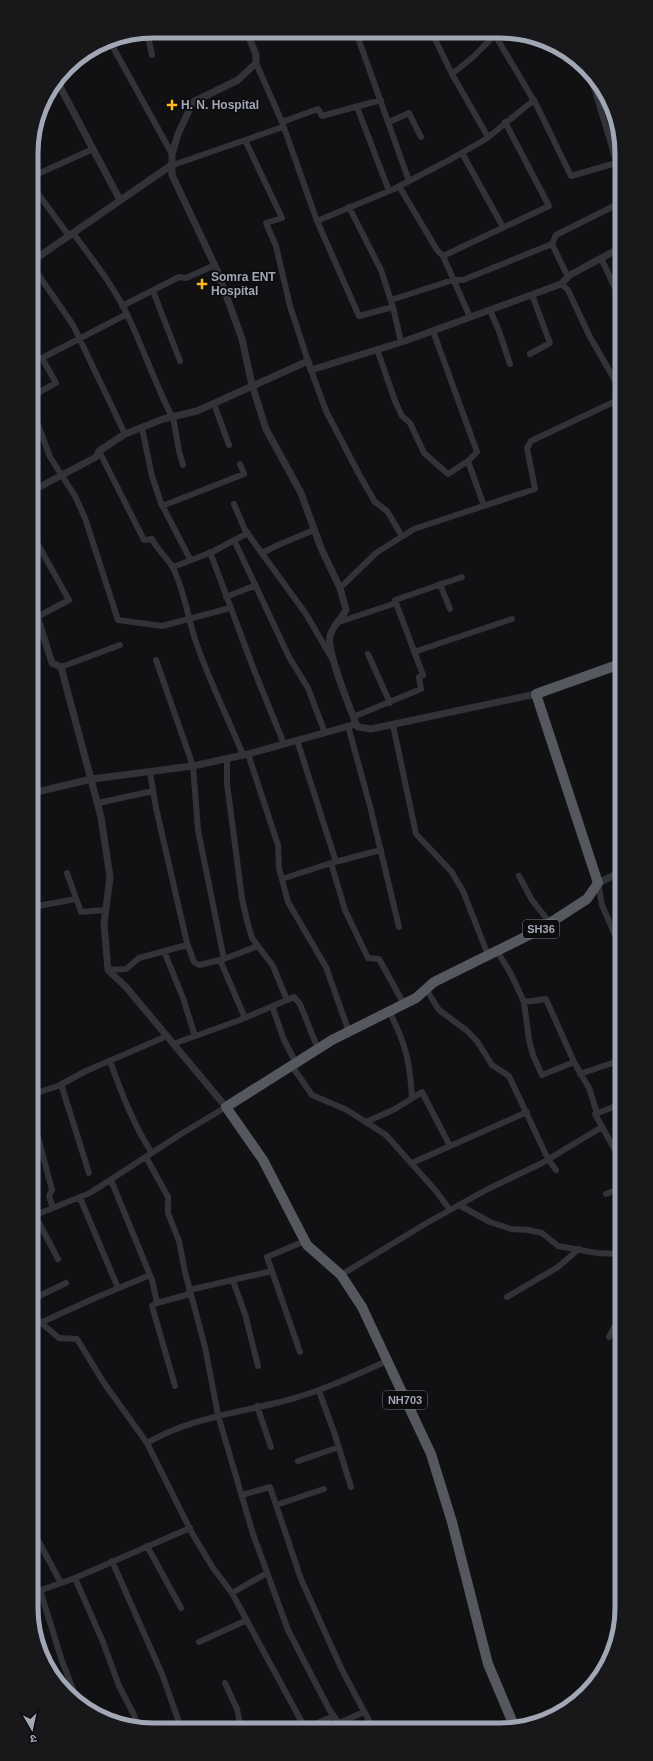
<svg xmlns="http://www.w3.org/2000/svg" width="653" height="1761" font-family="Helvetica,'Noto Sans Devanagari',sans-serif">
<rect width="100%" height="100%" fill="#111113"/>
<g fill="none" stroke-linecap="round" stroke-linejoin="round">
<path stroke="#323338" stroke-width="6" d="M147,32l5,23
M356,32l53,149
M432,33l20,41 36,63
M495,35l42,71 34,70 45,-13
M109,40l63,114
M563,49l26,24
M256,63l26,59 35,99 77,-32 59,-31 33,-19 48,-39
M589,71l31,103
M452,74l21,-17 24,-24
M357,107l32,84
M282,122l36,-13 4,7 59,-16
M389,122l20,-9 12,24
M246,142l36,76 -16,5 10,23 14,60 18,55
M462,153l41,74
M170,166l113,-39
M31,177l62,-28
M31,184l38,52
M399,186l38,64 6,6 27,61
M349,207l32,63 12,37 8,35
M317,221l42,95 34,-9
M73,233c19,26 40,52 54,81 16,34 28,69 45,103
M552,244l4,-9 64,-32
M443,256l106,-50 -44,-84
M601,258l14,30 5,6
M31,264l42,61 52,109
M561,284l7,6 22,47 30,52
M153,291l27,70
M391,300l62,-20h10l89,-36 16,33
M122,306l57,-29 7,1 29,-13
M490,310l9,21 11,33
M433,331l44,121 -9,9 16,45
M377,349l18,52 7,15 8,7 14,30 24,21 20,-13
M530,354l20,-11 -18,-48
M311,370l15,41 34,65 15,26 12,9 15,25
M32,396l24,-13 -14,-25 85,-44
M214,404l15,41
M32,408l18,49 25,39 10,22 33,102 44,6 68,-18
M173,417l6,34 4,14
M142,428l10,48 9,27 29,56
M99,451l45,89 8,-1c5,11 16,19 21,29 11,22 14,45 21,68 13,41 33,79 49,119
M234,504l11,26 61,84 25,43
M162,506l82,-32 -4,-10
M32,534l37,66 -32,17
M234,540l55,117 19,31 17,45
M210,552l44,118 30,74
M262,553l16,-8 36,-15
M173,567l39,-15 36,-19
M440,584l10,25
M340,588l36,-35 38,-24 121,-40 -8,-41 4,-7 89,-42
M226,597l30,-12
M396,603l-1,-3 67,-23
M339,622l57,-19 27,72 -4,2 2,12 -68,28
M414,652l98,-33
M368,654l22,49
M156,660l37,106 5,64 26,129 -4,1
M61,667l59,-22
M393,725l23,109 35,37 12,20 25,64
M348,726l22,80 29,121
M297,740l39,122
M248,754l30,91 1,23 9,34 38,65 23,65
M227,759v25l15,114 5,23 5,17 21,28 14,34 7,-3 6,7 18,45
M150,772l6,36 31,135 7,19 5,3 21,-5 25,58
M98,803l55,-12
M381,850l-50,13 14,47 23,48 11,1 25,45
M67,873l14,39 25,-2
M519,876l13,24 18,23
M282,879l49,-16
M598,883l4,22 19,44
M32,907l44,-8
M164,951l19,47 12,38
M497,951l14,23 13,28 5,38 4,15 9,20 32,-13
M224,959l34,-13
M108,970l18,-1 13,-11 48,-13
M426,989l13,21 27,20 11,11 15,24 17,11 39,83 8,11
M524,1002l22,-3 28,63 15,26 8,25
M272,1006l12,34 12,23
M389,1011c17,33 21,51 23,87
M173,1044l67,-24 47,-20
M110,1061c12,33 23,63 42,92
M292,1066l20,29 35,15 39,25 50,56 14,19
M580,1074l41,-14
M61,1084l28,89
M33,1094l25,-8 28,-15 81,-35
M621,1104l-26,10 26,47
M33,1118l19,72 -3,6 4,12
M366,1122l29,-13 27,-17 28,54
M146,1157l22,40v16l11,28 6,31 20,75 13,68 35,119 35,96 41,79 13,19
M412,1163l115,-51
M111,1180l41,100 5,23 33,-9
M606,1194l15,-6
M80,1198l38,90
M459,1205l31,17 21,7 17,1 14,3 16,13 39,7 24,1
M35,1215l23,44
M33,1216l57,-23 91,-59 45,-27
M272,1271l-5,-14 38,-16
M341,1275l84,-51 61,-34 56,-27 60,-36
M233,1281l12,33 13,52
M189,1290l83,-19 28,81
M507,1297l51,-30 21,-18
M33,1299l33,-16
M157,1303l-5,3 23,80
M33,1316l26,22 18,1 27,44 43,60 45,90 21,35 19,25 73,135
M40,1323l55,-25 55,-23
M609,1337l12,-24
M319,1391l16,44 16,52
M257,1406l14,41
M147,1443c42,-25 91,-30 137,-42 36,-9 69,-25 103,-40
M298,1461l41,-14
M242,1495l28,-8 31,92 41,91 31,58
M276,1505l48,-16
M33,1531l28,52
M147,1546l34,62
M112,1561l50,113 19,54
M75,1578l28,64 16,44 15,29 5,13
M40,1590l22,71 16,41
M33,1593l42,-15 115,-50
M232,1593l35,-20
M199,1642l48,-22
M225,1683l12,26 4,19
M339,1723l25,-11
M305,1728l29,-12"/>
<path stroke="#323338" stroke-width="7" d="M247,32l9,23v8l-18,17 -45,22 -15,32 -6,20v21l45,95 25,69 10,46 14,44 35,64 20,55 19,40 6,22c-5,9 -14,17 -16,26 -4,14 20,72 26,88l2,3 13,2 165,-35
M57,81l63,119
M31,262l139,-96
M32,491l64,-34 3,-6 26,-17 38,-15 34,-8 111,-50 3,9 94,-29 156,-57 9,-9 50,-27
M32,600l20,63 9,4 40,150 9,60 -6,47 4,46 18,17 100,120
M32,793l60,-14 101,-13 55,-12 108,-30
M598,883l23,-11"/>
<path stroke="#565860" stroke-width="10" d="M515,1728l-27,-64 -36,-142 -21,-68 -69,-147 -21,-32 -34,-30 -44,-85 -37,-53 106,-67 84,-42 18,-16 105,-52 48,-31 11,-16 -62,-189 84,-30"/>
</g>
<g fill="#feb91e" stroke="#0c0c0e" stroke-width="1.5">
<path d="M170 99h4v4h4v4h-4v4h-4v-4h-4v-4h4z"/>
<path d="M200 278h4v4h4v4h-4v4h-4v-4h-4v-4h4z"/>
</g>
<g text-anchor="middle" stroke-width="3.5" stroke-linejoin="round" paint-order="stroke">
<g fill="#0c0c0e" stroke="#747883" stroke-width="1">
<rect x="523" y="920" width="36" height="18" rx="3"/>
<rect x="383" y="1391" width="44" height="18" rx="3"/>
</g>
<g font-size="11" font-weight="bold" fill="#a1a7b5">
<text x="541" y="933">SH36</text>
<text x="405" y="1404">NH703</text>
</g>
<g font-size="12" font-weight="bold" fill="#a1a7b5" stroke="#0c0c0e" text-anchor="start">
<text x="181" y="109">H. N. Hospital</text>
<text x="211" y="281">Somra ENT<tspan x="211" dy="14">Hospital</tspan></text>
</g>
</g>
<path d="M0 0H653V1761H0ZM153 38H500A115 115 0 0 1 615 153V1608A115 115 0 0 1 500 1723H153A115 115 0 0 1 38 1608V153A115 115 0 0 1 153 38Z" fill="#18181b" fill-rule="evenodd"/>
<path fill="none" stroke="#a1a7b5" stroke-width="5" d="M153 38H500A115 115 0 0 1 615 153V1608A115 115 0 0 1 500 1723H153A115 115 0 0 1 38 1608V153A115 115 0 0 1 153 38Z"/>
<g transform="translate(32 1729) rotate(171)" stroke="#0c0c0e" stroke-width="3" paint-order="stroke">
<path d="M0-3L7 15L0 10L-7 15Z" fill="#a1a7b5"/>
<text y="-6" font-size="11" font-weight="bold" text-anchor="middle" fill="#a1a7b5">उ</text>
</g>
</svg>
